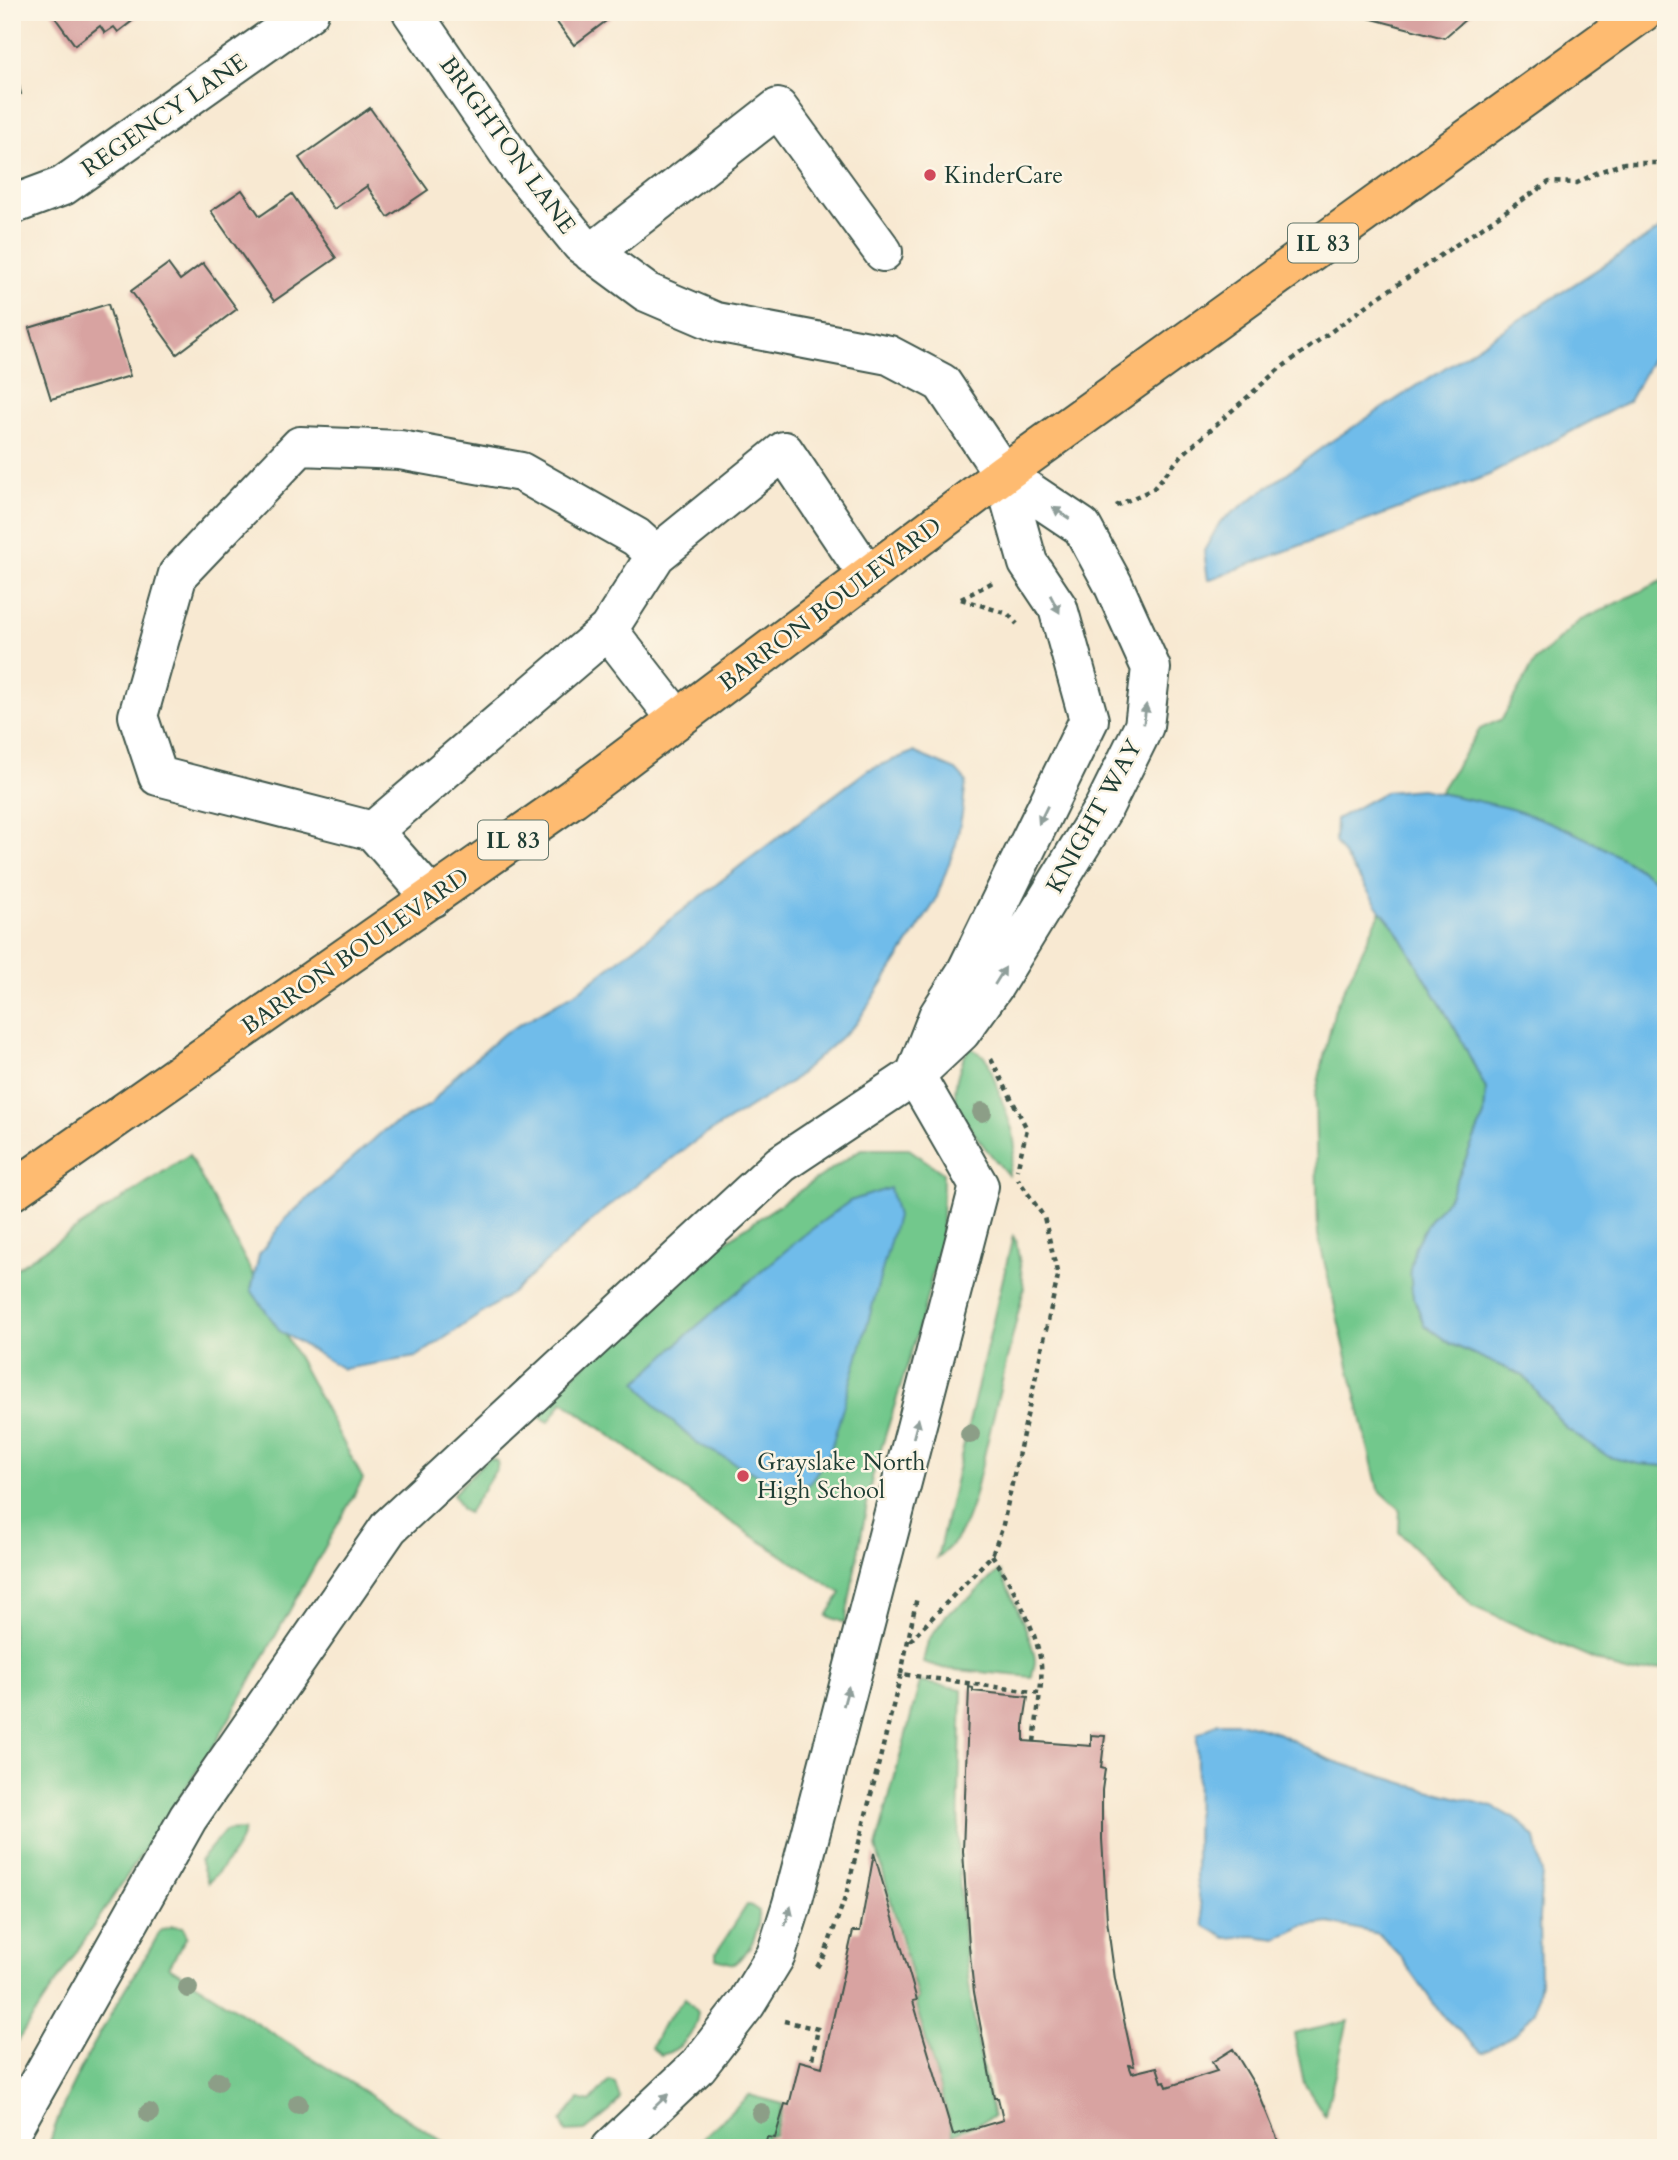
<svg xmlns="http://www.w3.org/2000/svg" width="1678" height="2160" font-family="Cardo,serif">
<rect width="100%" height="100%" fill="#fcf5e5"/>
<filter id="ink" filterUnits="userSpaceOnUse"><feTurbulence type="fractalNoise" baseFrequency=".0143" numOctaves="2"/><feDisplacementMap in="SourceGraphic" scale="14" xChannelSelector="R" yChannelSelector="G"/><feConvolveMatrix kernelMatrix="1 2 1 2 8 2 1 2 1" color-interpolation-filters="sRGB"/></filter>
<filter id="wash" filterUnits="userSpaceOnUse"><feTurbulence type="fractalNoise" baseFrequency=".00686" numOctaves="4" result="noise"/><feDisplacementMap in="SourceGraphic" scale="28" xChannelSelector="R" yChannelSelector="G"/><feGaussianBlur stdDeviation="1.57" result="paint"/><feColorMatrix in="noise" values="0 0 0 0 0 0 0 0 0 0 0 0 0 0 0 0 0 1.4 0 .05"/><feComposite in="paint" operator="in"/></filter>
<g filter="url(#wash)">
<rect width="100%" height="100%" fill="#f8e9d2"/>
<path fill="#72c88c" stroke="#488260" stroke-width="2" d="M1666,579v308c-48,-34 -97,-60 -154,-77 -24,-7 -49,-12 -73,-17l41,-64 22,-10 33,-58 44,-40z
M1381,911l15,18 64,108 26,52 -2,27 -34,80 -22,26 -16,70 12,33 27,19 73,32 42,52 73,36 27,2v202l-37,6 -155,-67 -75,-75 1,-23 -22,-20 -60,-254 -3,-139 20,-88z
M969,1047l17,10 3,7 24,68 2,16 -7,27c-15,-18 -52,-58 -53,-81 0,-17 7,-33 14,-47z
M861,1149h48l34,24 -1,62 -21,86 -49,157 -27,145 -18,-7 14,-23 -127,-82 -151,-110 -14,21 -17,-9 172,-157z
M189,1155l174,324 -145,260 -206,310v-778z
M1013,1236l3,5 8,47 -50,210c-9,27 -14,43 -37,60z
M488,1458l10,3 -1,7 -29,45 -6,-3 -9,-16z
M997,1572h3c9,19 34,68 35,89 0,5 -3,11 -3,16l-86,-8 -23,-7 5,-21 19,-27 25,-18z
M920,1682l42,7c-1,58 -5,118 -3,176 3,85 15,169 34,252l-40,17 -38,-132 3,-3 -42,-152z
M244,1830c-5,20 -21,37 -36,53l-8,-23 25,-29z
M747,1905h3l9,6c0,21 -8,40 -25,53l-18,-5v-6z
M172,1926l11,1 4,9 -18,31 284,181h-405c17,-58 49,-110 79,-161 11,-18 23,-36 33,-56z
M685,1998l13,14c-2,21 -16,38 -37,43l-10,-7 11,-22z
M1348,2021l-23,95 -21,-33 -10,-49z
M609,2081l6,2 5,15 -10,13 -25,20 -19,1 -5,-11 18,-22 11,3z
M749,2095l34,9 -9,31 -7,1 -2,4 -6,1 -2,7h-65z"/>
<path fill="#70bcea" stroke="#487c8f" stroke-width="2" d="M1666,225v109l-37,67 -140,74 -281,105 -4,-29 16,-29 107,-78z
M913,752l43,18 10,11 -4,33 -6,30 -21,58 -79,122 -64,57 -98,61 -89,67 -93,84 -96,64 -73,12 -63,-38 -29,-41 8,-35 26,-36 99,-89 46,-25 23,-27 50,-44 77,-44 164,-127 124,-93z
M1421,789c30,7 60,12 90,20 56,16 107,44 155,78v579l-27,-2 -30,-7 -43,-29 -42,-52 -73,-32 -27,-19 -12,-33 -2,-23 5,-23 13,-24 22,-26 34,-80 2,-27 -26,-52 -64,-108 -15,-18 -46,-69 1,-23 49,-27z
M890,1188l7,28 -29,106 -38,130 -21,32 -27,4 -84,-44 -38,-33 -23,-29 53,-50 114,-97 46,-34z
M1218,1723h26l34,10 52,27 83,26 80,21 27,15 15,16 7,35 -3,45 1,63 -5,30 -17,21 -36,21 -41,-39 -41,-58 -21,-22 -49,-11 -27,3 -26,13 -24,-3 -27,2 -22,-13 -8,-46 1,-144z"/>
<g id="blocks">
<path fill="#d8a3a1" d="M51,12h93l-26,20 -4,-5 -9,6 -5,-7 -25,19z
M549,12h69l-44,33z
M1346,12h128l-30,26z
M12,53l9,41 -9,2z
M370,108l58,82 -40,27 -21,-31 -33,23 -35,-51z
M242,190l18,26 32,-22 44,64 -62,43 -63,-90z
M203,263l34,46 -60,45 -46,-63 37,-27 12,16z
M108,304l22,72 -79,23 -22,-71z
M969,1687l4,1v3l55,6 -4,25v19l67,5v-11l14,1 -4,32 4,1 -3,21v49l5,81 8,59 19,87 -5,-1 3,8 25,-6 5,15 3,-1 2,6 50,-16 -5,-9 21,-13 24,40 24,59h-516l2,-11 8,1 10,-34 4,1 11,-44 22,6 31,-136h7l14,-78 43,147 -4,1 40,134 50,-15 -5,-22h-4l-20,-106 -5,-46 -6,-95z"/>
</g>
</g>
<g filter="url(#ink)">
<use href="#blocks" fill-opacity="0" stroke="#40574c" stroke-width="2"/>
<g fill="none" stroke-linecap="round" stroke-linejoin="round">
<g stroke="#40574c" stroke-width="42">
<path id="minor" d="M12,205l51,-19 246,-174
M592,253l186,-145 105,144
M656,555l128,-104 84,125
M373,831l235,-201
M432,898l-59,-67 -215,-55 -20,-60 40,-142 122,-128 100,4 121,22 115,65 20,18 -48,75 69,89
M12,2130l176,-312 201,-291 392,-363 134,-89 23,-59 28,-44 123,-252 -31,-112 -30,-45 -25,-89 -61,-91 -53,-28 -173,-33 -70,-30 -65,-48 -63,-77 -106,-155
M611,2148l87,-82 48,-62 30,-49 16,-51 187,-718 -64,-111 46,-43 33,-46 110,-179 40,-81 7,-58 -38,-84 -31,-57 -79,-53"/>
</g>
<g stroke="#40574c" stroke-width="42">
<path id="major" d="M12,1191l561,-393 430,-324 640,-462"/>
</g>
<path stroke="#40574c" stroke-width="4.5" stroke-dasharray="5 5" stroke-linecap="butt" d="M1116,506l37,-17 29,-34 96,-85 98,-71 173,-117 28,1 19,-10 28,-10h42
M961,599l47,15 9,10
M961,599l32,-17
M991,1059l36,70 -10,41
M992,1555c19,27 46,77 49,110 1,9 0,19 -1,28
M910,1641l82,-86 10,-26 56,-253 -14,-59 -26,-38
M901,1674l16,-77
M817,1967l8,-13 21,-59 55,-221 139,19 -6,49
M784,2021l34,8 -7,35"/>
<use href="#minor" stroke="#fff" stroke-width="38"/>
<use href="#major" stroke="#febb71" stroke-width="38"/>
</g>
<g fill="#8c9e87">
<circle cx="982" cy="1112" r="10"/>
<circle cx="970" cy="1434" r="10"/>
<circle cx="188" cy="1988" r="10"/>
<circle cx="218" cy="2081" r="10"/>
<circle cx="298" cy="2104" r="10"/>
<circle cx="149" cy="2113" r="10"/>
<circle cx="761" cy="2113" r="10"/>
</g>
<defs><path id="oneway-solid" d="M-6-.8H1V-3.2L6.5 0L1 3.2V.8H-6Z" transform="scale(1.75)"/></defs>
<g fill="#8f9e9a">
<use href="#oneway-solid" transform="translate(1061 513) rotate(-146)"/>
<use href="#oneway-solid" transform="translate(1055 604) rotate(62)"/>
<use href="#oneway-solid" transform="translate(1145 714) rotate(-83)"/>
<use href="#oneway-solid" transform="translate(1043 815) rotate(116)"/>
<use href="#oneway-solid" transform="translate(1000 976) rotate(-58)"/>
<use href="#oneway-solid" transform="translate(916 1428) rotate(-75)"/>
<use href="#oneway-solid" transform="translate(846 1696) rotate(-75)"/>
<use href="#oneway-solid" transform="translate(788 1916) rotate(-73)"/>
<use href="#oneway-solid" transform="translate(661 2101) rotate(-43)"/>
</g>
</g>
<g fill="#d1495b" stroke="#fcf5e5" stroke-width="2.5">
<circle cx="930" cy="175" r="7"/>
<circle cx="743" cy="1476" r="7"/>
</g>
<g text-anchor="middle" stroke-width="5" stroke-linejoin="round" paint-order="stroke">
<g fill="#fcf5e5" stroke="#617469" stroke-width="2">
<rect x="1288" y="223.5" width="70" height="39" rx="5"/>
<rect x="478" y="820.5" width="70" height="39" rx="5"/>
</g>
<g font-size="23" font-weight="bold" fill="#1f3d34">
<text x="1323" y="251">IL 83</text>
<text x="513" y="848">IL 83</text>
</g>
<g font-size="24" fill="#1f3d34" stroke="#fcf5e5">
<text transform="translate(164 115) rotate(-35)" y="8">REGENCY LANE</text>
<text transform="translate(508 145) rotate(54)" y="8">BRIGHTON LANE</text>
<text transform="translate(830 604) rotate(-37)" y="8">BARRON BOULEVARD</text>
<text transform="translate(1094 816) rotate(-61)" y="8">KNIGHT WAY</text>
<text transform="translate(355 951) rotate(-35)" y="8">BARRON BOULEVARD</text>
</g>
<g font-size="24" fill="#1f3d34" stroke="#fcf5e5" text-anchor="start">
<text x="944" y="183">KinderCare</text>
<text x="757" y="1470">Grayslake North<tspan x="757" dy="28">High School</tspan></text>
</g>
</g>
<rect width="1678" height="2160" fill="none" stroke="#fcf5e5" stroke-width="42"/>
</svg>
